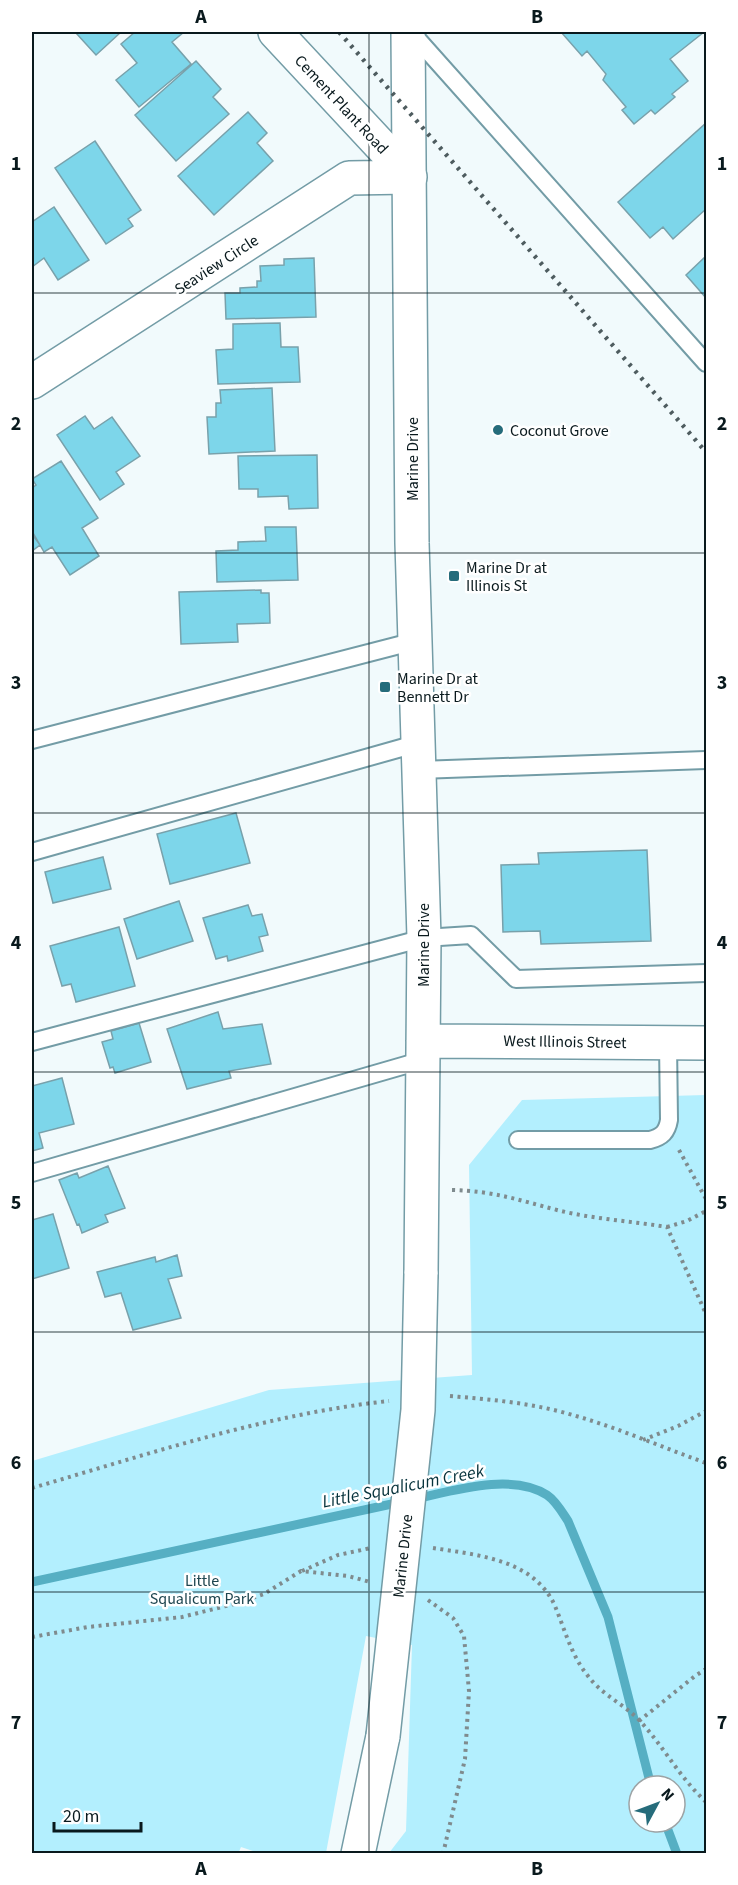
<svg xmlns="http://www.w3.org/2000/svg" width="738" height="1885" font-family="'Source Sans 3',sans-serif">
<rect width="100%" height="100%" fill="#f1fafc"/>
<path fill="#b3effe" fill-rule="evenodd" d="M706,1095v758h-317l17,-22 6,-186 -46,-9 -40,217h-67l-18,-6 -3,7h-206v-393l237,-71 203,-15 -3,-210 53,-65zM639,1786h36v36h-36z"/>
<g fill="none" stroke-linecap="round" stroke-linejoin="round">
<path stroke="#56afc3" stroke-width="9" d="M415,1499c37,-8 97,-27 132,-4 9,6 15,17 21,26l40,96 43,169
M32,1582l369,-80
M665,1822l12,32"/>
</g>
<path fill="#7dd6ea" stroke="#78a1ab" stroke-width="1.5" d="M77,32h44l-25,23 -20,-22z
M135,32h49l-12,10 19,22 -52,43 -23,-27 21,-17 -16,-19z
M561,32h143l-34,27 18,22 -16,13 3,3 -20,17 -4,-4 -17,14 -12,-14 4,-3 -23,-27 3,-6 -19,-23 -5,5z
M196,61l25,28 -8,8 16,17 -53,47 -41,-46z
M248,112l19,21 -10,10 16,18 -59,54 -36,-39z
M706,123v86l-33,30 -10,-12 -13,11 -32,-36z
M95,141l46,69 -13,9 5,7 -27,18 -51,-76z
M54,207l35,53 -31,20 -14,-22 -12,9v-45z
M706,256v42l-20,-23z
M314,258l2,59 -90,2 -1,-26h15v-5l17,-1v-6h4l-1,-15 24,-1v-6z
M280,323l1,24h17l2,35 -82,2 -2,-34 17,-1v-25z
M272,388l3,63 -66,3 -2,-37h9v-14h5l-1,-13z
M85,416l9,13 18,-12 28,39 -24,16 8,12 -24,16 -43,-65z
M317,455l1,53 -29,1 -1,-13 -30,1v-8h-19l-1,-33z
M61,461l37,57 -16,10 17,28 -29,19 -18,-28 -8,5 -12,-21v-43l4,-3 -4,-6z
M265,527h31l2,53 -81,2 -1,-31 22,-1v-8l28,-1z
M32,534l8,11 -8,6z
M261,590v3h8l1,30 -33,1 1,18 -57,2 -2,-52z
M236,813l14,50 -80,21 -13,-50z
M647,850l4,91 -110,3 -1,-13 -37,1 -2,-67 38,-1 -1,-11z
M103,857l8,32 -58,14 -8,-31z
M179,901l14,40 -56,18 -13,-40z
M248,905l4,11 10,-2 6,21 -9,2 4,14 -35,10 -1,-5 -11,3 -13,-41z
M119,927l16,59 -59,16 -5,-18 -9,2 -12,-40z
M218,1012l5,17 39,-5 9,40 -42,7 2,7 -44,11 -20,-60z
M139,1023l12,39 -36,11 -2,-6 -3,1 -8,-26 11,-3 -2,-8z
M62,1078l12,46 -35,9 4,15 -11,3v-65z
M108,1166l17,42 -20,7 3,7 -26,11 -3,-9 -2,1 -18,-45 18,-7 2,5z
M53,1214l16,54 -37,11v-59z
M177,1255l5,21 -14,3 13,39 -48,12 -12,-37 -16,4 -8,-25 58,-15 1,5z"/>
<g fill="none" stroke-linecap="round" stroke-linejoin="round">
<g stroke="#739ca6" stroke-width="20">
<path id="lane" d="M411,32l295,331
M32,740l383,-99
M419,770l287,-10
M32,852l387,-109
M32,1042l392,-104 47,-3 45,44 190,-6
M518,1140h132c12,-3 17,-8 19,-20l-1,-77
M32,1173l391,-113"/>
</g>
<g stroke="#739ca6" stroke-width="36">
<path id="street" d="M275,32l135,145
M32,382l317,-204 61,-1"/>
</g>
<g stroke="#739ca6" stroke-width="36">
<path id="secondary" d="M408,32l4,511 12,395 -3,336
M423,1041l283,2
M358,1854l25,-118"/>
</g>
<path stroke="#7f8b8e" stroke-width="4" stroke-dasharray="3 4.5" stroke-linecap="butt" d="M679,1150l27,49
M452,1190c41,1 67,10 105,20 35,9 74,11 110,17l39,87
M667,1227l20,-6 19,-10
M450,1396c35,3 70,6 104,14 53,13 102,35 152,53
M643,1440l35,-14 28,-15
M32,1488c117,-34 235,-74 357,-87
M433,1548c44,7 101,11 122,58 10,24 16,49 33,70 14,19 36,28 52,45 24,26 40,57 66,81
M302,1571l36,-16 33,-7
M428,1600l25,18 11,18 5,55 -4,68 -22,95
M32,1637l56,-10 94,-10 52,-13 30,-10 37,-23 47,5 22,6
M639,1721l56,-45 11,-7"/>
<use href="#lane" stroke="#fff" stroke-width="16"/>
<use href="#street" stroke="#fff" stroke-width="33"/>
<use href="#secondary" stroke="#fff" stroke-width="33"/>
<path stroke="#4e5c5f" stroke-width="4.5" stroke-dasharray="3 6" stroke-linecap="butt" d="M339,32l367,420"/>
<g stroke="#739ca6" stroke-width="36" stroke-linecap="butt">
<path id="secondary-bridge" d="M383,1736l35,-326 3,-136"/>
</g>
<use href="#secondary-bridge" stroke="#fff" stroke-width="33"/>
</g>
<path fill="none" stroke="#09191d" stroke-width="1.5" stroke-opacity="0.55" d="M369,32v1822M32,293h674M32,553h674M32,813h674M32,1072h674M32,1332h674M32,1592h674"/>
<g fill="#266c7b" stroke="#fff" stroke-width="2">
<circle cx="498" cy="430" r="6"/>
<rect x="448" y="570" width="12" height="12" rx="3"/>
<rect x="379" y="681" width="12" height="12" rx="3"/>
</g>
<g text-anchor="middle" stroke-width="5" stroke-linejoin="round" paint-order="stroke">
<g font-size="16" fill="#09191d" stroke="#fff">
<text transform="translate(342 104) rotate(47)" y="6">Cement Plant Road</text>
<text transform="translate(216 264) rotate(-33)" y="6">Seaview Circle</text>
<text transform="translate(412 459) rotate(-90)" y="6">Marine Drive</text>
<text transform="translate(423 945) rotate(-90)" y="6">Marine Drive</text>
<text transform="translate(565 1041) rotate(1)" y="6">West Illinois Street</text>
<text transform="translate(402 1556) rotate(-84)" y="6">Marine Drive</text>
</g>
<g font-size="16" fill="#09191d" stroke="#fff" text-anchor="start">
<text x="510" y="436">Coconut Grove</text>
<text x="466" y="573">Marine Dr at<tspan x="466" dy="18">Illinois St</tspan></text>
<text x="397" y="684">Marine Dr at<tspan x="397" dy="18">Bennett Dr</tspan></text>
</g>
<g font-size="16" fill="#1d454f" stroke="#fff">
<text x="202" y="1586">Little<tspan x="202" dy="18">Squalicum Park</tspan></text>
</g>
<g font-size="18" font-style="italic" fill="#05313a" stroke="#fff">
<text transform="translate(403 1486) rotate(-11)" y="6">Little Squalicum Creek</text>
</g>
</g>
<rect width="738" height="1885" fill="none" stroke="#ffffff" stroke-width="66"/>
<g transform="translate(657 1804) rotate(49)"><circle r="28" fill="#ffffff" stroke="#9da3a5" stroke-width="1.5"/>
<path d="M0-4.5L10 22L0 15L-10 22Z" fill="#266c7b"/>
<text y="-9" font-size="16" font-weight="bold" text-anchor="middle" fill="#09191d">N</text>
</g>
<path d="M54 1822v9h87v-9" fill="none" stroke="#09191d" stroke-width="3"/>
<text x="63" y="1822" font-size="18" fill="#09191d" stroke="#ffffff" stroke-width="4.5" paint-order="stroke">20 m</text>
<rect x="33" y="33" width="672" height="1819" fill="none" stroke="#09191d" stroke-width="2"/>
<g font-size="20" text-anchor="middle" font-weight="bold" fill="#09191d">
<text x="201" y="23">A</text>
<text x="537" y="23">B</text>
<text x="16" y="170">1</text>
<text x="722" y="170">1</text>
<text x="16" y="430">2</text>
<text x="722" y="430">2</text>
<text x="16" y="689">3</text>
<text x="722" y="689">3</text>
<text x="16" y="949">4</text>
<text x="722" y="949">4</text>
<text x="16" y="1209">5</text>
<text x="722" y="1209">5</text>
<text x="16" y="1469">6</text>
<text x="722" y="1469">6</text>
<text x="16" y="1729">7</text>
<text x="722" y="1729">7</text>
<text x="201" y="1875">A</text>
<text x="537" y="1875">B</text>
</g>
</svg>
